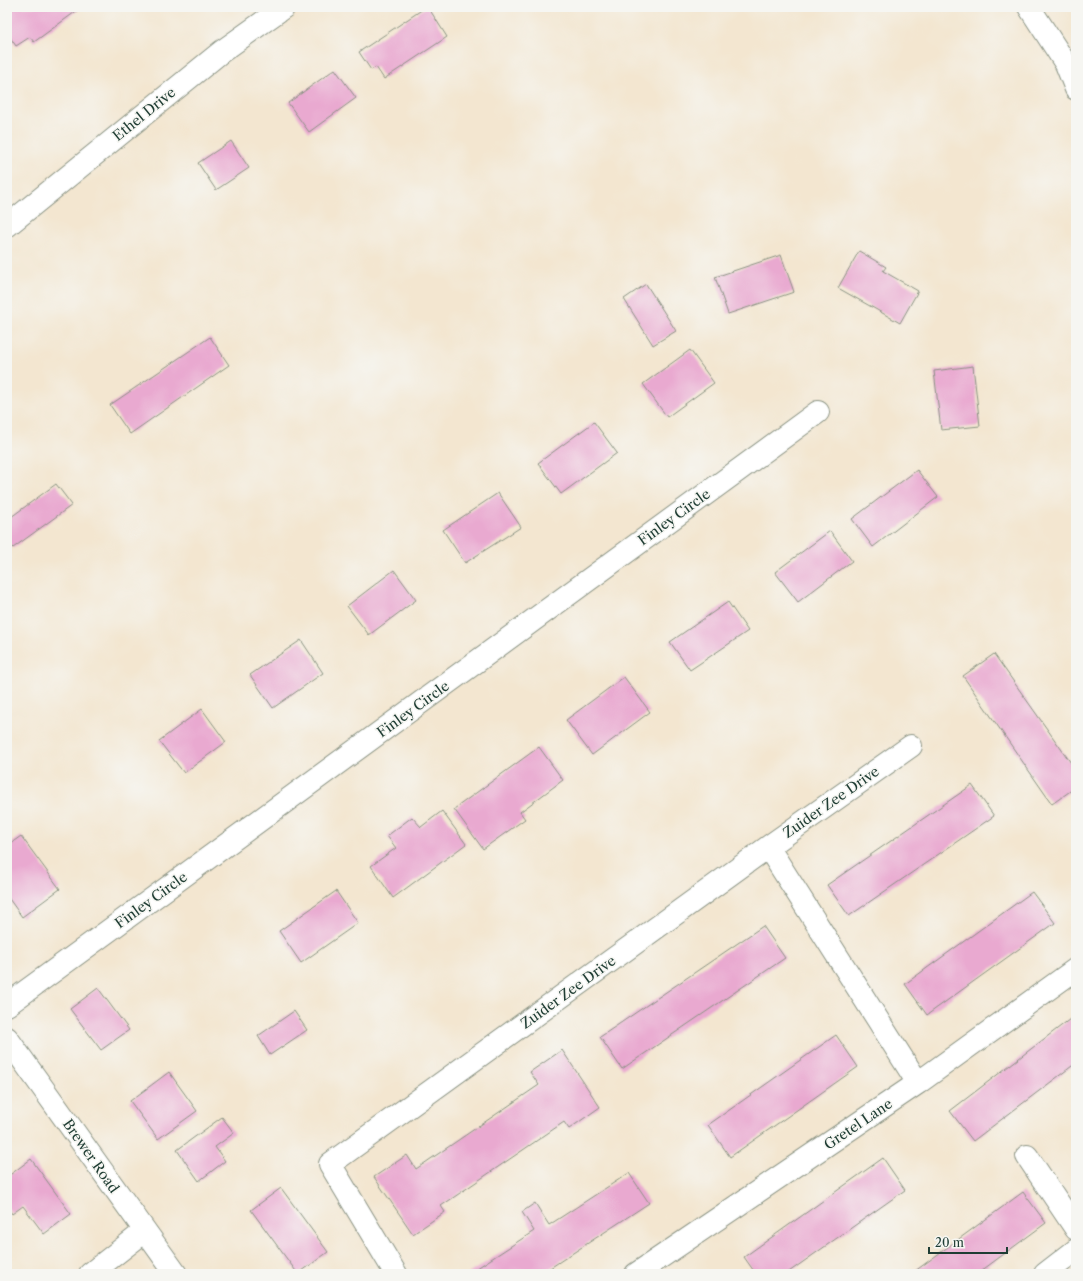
<svg xmlns="http://www.w3.org/2000/svg" width="1083" height="1281" font-family="'Libre Caslon Text',serif">
<rect width="100%" height="100%" fill="#f6f6f2"/>
<filter id="ink" filterUnits="userSpaceOnUse"><feTurbulence type="fractalNoise" baseFrequency=".025" numOctaves="2"/><feDisplacementMap in="SourceGraphic" scale="8" xChannelSelector="R" yChannelSelector="G"/><feConvolveMatrix kernelMatrix="1 2 1 2 8 2 1 2 1" color-interpolation-filters="sRGB"/></filter>
<filter id="wash" filterUnits="userSpaceOnUse"><feTurbulence type="fractalNoise" baseFrequency=".012" numOctaves="4" result="noise"/><feDisplacementMap in="SourceGraphic" scale="16" xChannelSelector="R" yChannelSelector="G"/><feGaussianBlur stdDeviation="0.9" result="paint"/><feColorMatrix in="noise" values="0 0 0 0 0 0 0 0 0 0 0 0 0 0 0 0 0 1.4 0 .05"/><feComposite in="paint" operator="in"/></filter>
<g filter="url(#wash)">
<rect width="100%" height="100%" fill="#f3e6d0"/>
<g id="blocks">
<path fill="#e9a9d0" d="M15,7h67l-48,35 -4,-5 -14,9 -9,-13v-20z
M426,7h2l19,30 -63,42 -8,-12 -5,3 -12,-18z
M335,69l21,29 -47,34 -21,-29z
M231,141l18,27 -33,22 -18,-27z
M859,251l27,16 -3,4 35,20 -18,32 -62,-35z
M781,255l13,37 -66,22 -13,-37z
M646,284l30,47 -23,14 -29,-46z
M210,337l19,28 -99,69 -20,-29z
M690,350l24,33 -47,34 -24,-33z
M973,366l7,60 -39,4 -7,-59z
M594,422l23,31 -56,41 -23,-31z
M917,470l21,27 -65,50 -21,-28z
M56,484l16,21 -59,43 -6,-8v-20z
M498,493l23,34 -56,36 -22,-33z
M830,531l22,30 -54,41 -23,-30z
M394,570l22,30 -47,35 -22,-29z
M728,602l20,29 -58,39 -20,-28z
M301,640l22,33 -50,35 -23,-33z
M994,654l82,116v17l-24,17 -89,-128z
M624,677l26,35 -58,43 -26,-35z
M202,709l24,33 -42,31 -25,-32z
M539,747l24,33 -43,32 5,7 -42,30 -29,-40z
M972,785l22,31 -145,100 -22,-31z
M442,811l24,33 -73,54 -22,-32 25,-18 -9,-12 25,-19 9,10z
M21,836l39,53 -38,28 -15,-21v-50z
M336,891l22,32 -57,40 -22,-32z
M1032,892l23,31 -128,92 -22,-31z
M763,926l22,32 -163,111 -22,-32z
M98,988l31,42 -28,20 -31,-41z
M294,1011l13,19 -37,25 -12,-19z
M1074,1016l2,3v44l-103,78 -23,-30z
M836,1035l22,32 -128,90 -22,-32z
M562,1050l38,57 -31,22 -5,-7 -123,84 4,6 -32,22 -39,-57 33,-22 9,14 123,-84 -9,-13z
M169,1072l28,39 -39,28 -28,-38z
M222,1117l12,16 -19,14 10,14 -26,20 -22,-31z
M883,1158l22,32 -119,84h-30l-12,-17z
M31,1159l40,55 -27,20 -21,-28 -11,8 -5,-7v-30z
M629,1173l20,30 -108,71h-73l66,-43 -12,-19 13,-9 14,22z
M281,1188l47,64 -30,22 -47,-64z
M1023,1192l23,31 -69,51h-66z"/>
</g>
</g>
<g filter="url(#ink)">
<use href="#blocks" fill-opacity="0" stroke="#899282" stroke-width="1"/>
<g fill="none" stroke-linecap="round" stroke-linejoin="round">
<g stroke="#899282" stroke-width="24">
<path id="minor" d="M1029,7l37,57 10,25
M7,226l214,-174 63,-45
M768,847l150,236
M7,1005l811,-593
M7,1038l169,236
M1027,1156l49,73
M90,1274l55,-43
M396,1274l-66,-110 438,-317 143,-101
M636,1274l282,-191 158,-114
M1045,1274l31,-24"/>
</g>
<use href="#minor" stroke="#fff" stroke-width="22"/>
</g>
</g>
<g text-anchor="middle" stroke-width="3" stroke-linejoin="round" paint-order="stroke">
<g font-size="14" fill="#1f3d34" stroke="#f6f6f2">
<text transform="translate(144 114) rotate(-39)" y="5">Ethel Drive</text>
<text transform="translate(674 517) rotate(-36)" y="5">Finley Circle</text>
<text transform="translate(413 709) rotate(-36)" y="5">Finley Circle</text>
<text transform="translate(831 802) rotate(-35)" y="5">Zuider Zee Drive</text>
<text transform="translate(151 900) rotate(-36)" y="5">Finley Circle</text>
<text transform="translate(568 992) rotate(-36)" y="5">Zuider Zee Drive</text>
<text transform="translate(858 1124) rotate(-34)" y="5">Gretel Lane</text>
<text transform="translate(91 1156) rotate(55)" y="5">Brewer Road</text>
</g>
</g>
<rect width="1083" height="1281" fill="none" stroke="#f6f6f2" stroke-width="24"/>
<path d="M929 1247v6h78v-6" fill="none" stroke="#1f3d34" stroke-width="2"/>
<text x="935" y="1247" font-size="12" fill="#1f3d34" stroke="#f6f6f2" stroke-width="3" paint-order="stroke">20 m</text>
</svg>
